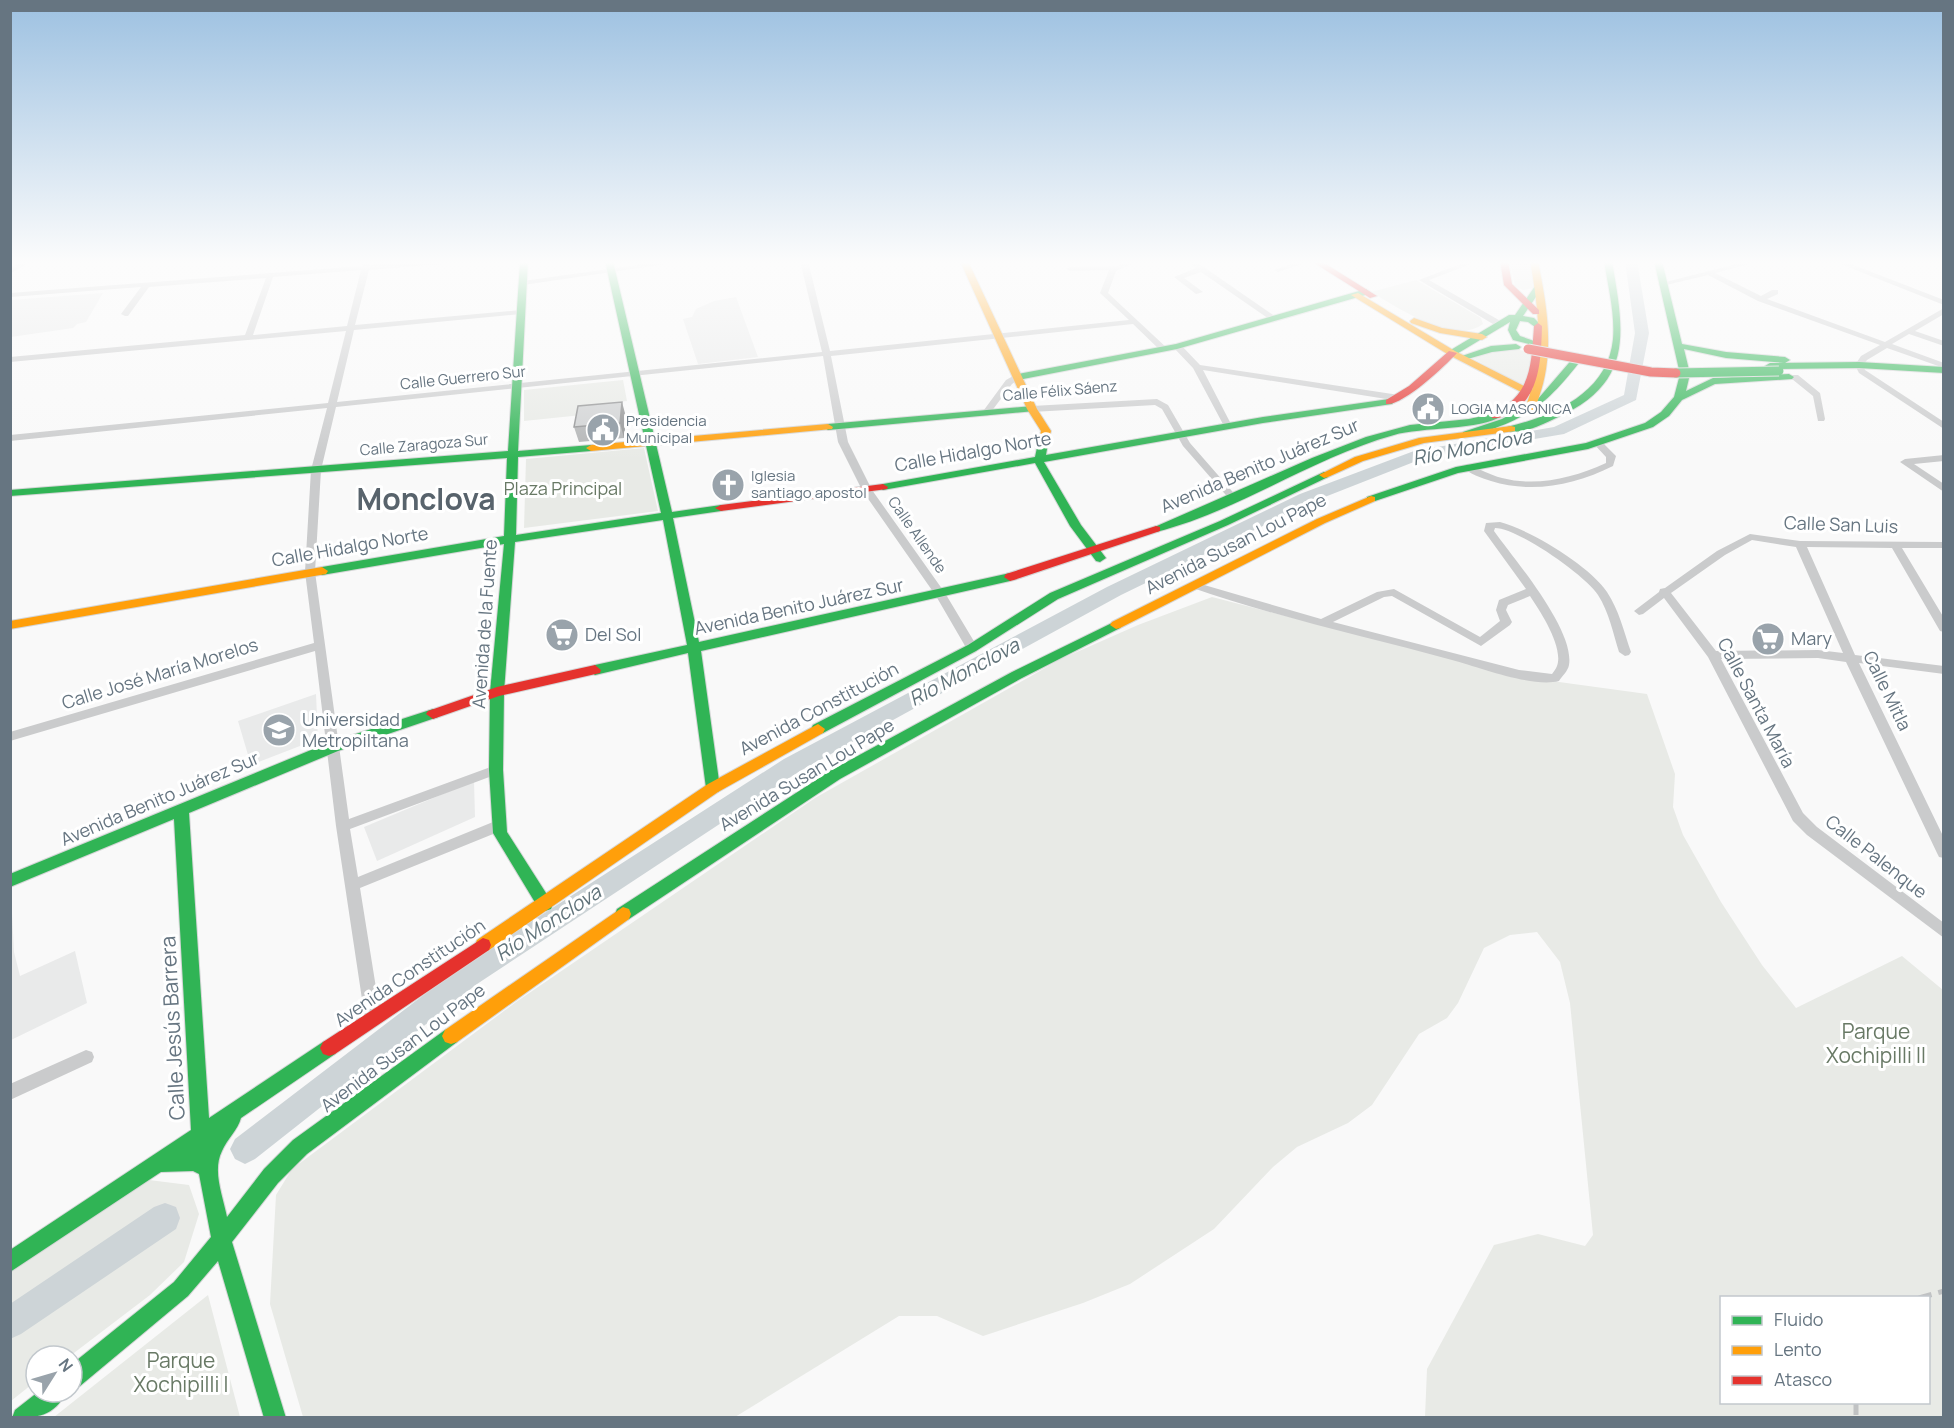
<svg xmlns="http://www.w3.org/2000/svg" width="1954" height="1428" font-family="Manrope,sans-serif">
<rect width="100%" height="100%" fill="#f9f9f9"/>
<path fill="#e9eaea" d="M103,293l-17,29 -9,2 -4,4 -62,9v-37z
M736,297l22,60 -60,7 -15,-45 9,-2 4,-8 18,-8z
M316,694l2,45 -67,26 -13,-44z
M474,781l1,36 -98,44 -13,-34z
M11,894l3,58 6,24 55,-25 12,52 -76,37z"/>
<path fill="#e8eae6" fill-rule="evenodd" d="M1510,261h20l3,27 -10,2 -8,-4z
M1416,280l65,38 2,6c-29,22 -86,-17 -112,-32z
M1516,349l16,4v11l-8,23 -53,-30 21,-6z
M623,380l4,21 -42,5 -3,9 -58,6v-31z
M644,448l14,63 -134,17 2,-69z
M1212,597l288,74 37,8 110,15 28,80 -2,33 10,28 38,67 41,63 34,43 106,-52 41,34v427h-518l2,-48 67,-124 44,-11 47,12 8,-11 -23,-232 -10,-41 -23,-30 -27,3 -26,13 -26,55 -11,15 -28,16 -47,71 -24,18 -51,24 -24,20 -59,62 -84,55 -47,19 -100,33 -46,-20h-38l-164,101h-432l-33,-113 6,-109 16,-26 224,-167 299,-204 246,-139 77,-34zM1722,1298h206v104h-206z
M149,1180l40,5 10,29 -15,48 -34,33 -80,61h-34v25l-25,20v-130z
M208,1295l32,122h-186z"/>
<g fill="none" stroke-linecap="round" stroke-linejoin="round">
<path fill="#cdd4d7" fill-rule="evenodd" d="M1625,261h12l12,72 -13,67 -72,34 -140,24 -112,44 -191,93 -321,176 -323,213 -222,175 -10,5 -10,-5 -5,-10 5,-10 224,-171 325,-209 323,-172 193,-93 114,-43 140,-24 70,-32 11,-62z
M165,1203l11,4 4,11 -4,11 -155,105 -11,5v-35l144,-97z"/>
<g stroke="#d5d6d7" stroke-width="2">
<path id="fast" d="M520,261h8l-10,190 73,-6 5,3 -5,3 -73,6 -2,78 145,-22 -56,-252h8l59,251 49,-7 6,3 -6,3 -48,7 26,124 311,-69 6,4 -6,4 -309,70 19,137 -2,4h-10l-2,-4 -18,-135 -93,22 -6,-5 6,-5 92,-20 -24,-125 -148,22 -11,150 -1,78 4,62 46,72 -2,5 -6,2 -6,-2 -46,-76 -4,-63 1,-78 14,-148 -182,31 -6,-4 6,-4 182,-31 3,-78 -497,38v-6l498,-39z
M1604,261h8c12,71 23,122 -56,157 -14,7 -33,16 -49,13v-4c46,-11 101,-34 106,-88 2,-26 -5,-52 -9,-78z
M1654,261h8l20,83 44,8 59,5 5,3 -5,3 -59,-5 -42,-9 6,25 -4,17 27,-13 76,-4 5,3 -2,2 -77,5 -33,16 -13,16 -16,11 -65,22 -130,24 -83,28h-8v-4l89,-30 130,-24 59,-20 16,-11 13,-15 6,-23z
M1538,285l4,3 -19,28 11,2 8,8 -4,3 -10,-7 -8,-1 -4,9 4,6 17,6v4l-24,-6 -5,-10 2,-8 -55,33h-6v-4l60,-36h6l20,-29z
M1366,289l4,3 -1,2 -192,55 -159,31 -5,-3 5,-3 158,-30z
M1516,344l5,3 -2,2 -27,3 -28,8 -5,-3 32,-11z
M1574,357l8,2c-29,37 -46,55 -92,71 -8,2 -18,7 -27,6v-4l39,-13 35,-19z
M1859,362l85,5v6l-85,-5 -89,1 -5,-3 5,-3z
M1389,399l5,3 -2,2 -129,19 -219,39 37,63 25,33 -6,4 -4,-1 -26,-35 -35,-63 -152,27 -5,-3 5,-3 152,-27 3,-14 5,-3 5,3 -2,12 217,-38z
M1032,406l3,1v4l-207,19 -5,-3 5,-3z
M1496,413l5,3c-18,14 -81,11 -107,19 -83,23 -155,76 -238,97l-6,-3 162,-71 54,-21 44,-12 59,-6z
M1324,472l4,1v4l-100,48 -170,74 -82,52 -153,82 -5,1 -7,-5 2,-4 155,-80 82,-52 170,-72z
M1116,621l4,1 2,3 -2,3 -98,50 -182,101 -211,140 -6,2 -6,-2 -2,-5 2,-5 213,-138 182,-99z
M433,709l5,2 2,3 -2,3 -100,34 -149,62 20,305 114,-76 6,-2 6,2 3,6 -3,6 -94,64c-3,12 -14,21 -19,33 -10,20 1,45 5,66l37,-48 29,-29 152,-110 6,-2 6,2 3,6 -3,6 -150,112 -29,29 -46,59 54,176h-22l-46,-157 -30,35 -108,90 -8,3v-25l102,-82 37,-45 -12,-63 -6,-3 -32,1 -151,100v-22l181,-120 -17,-311 -164,68v-13l318,-131z
M38,1392h28c-11,25 -31,26 -54,26l3,-8z"/>
</g>
<g stroke="#d5d6d7" stroke-width="2">
<path id="slow" d="M960,261h8l69,148 14,22 -4,14h-8l-1,-2 3,-12 -14,-22z
M1530,261h8c9,45 17,91 1,136 -2,6 -3,12 -9,15l-5,-3 5,-15h-5l-76,-39 -98,-60 7,-2 97,58 77,39c11,-43 6,-85 -2,-129z
M1414,318l28,10 40,6 5,3 -5,3 -42,-7 -29,-10 -1,-2z
M828,424l5,3 -1,2 -241,22 -5,-3 5,-3z
M1511,426l4,1v4l-91,12 -61,18 -35,16 -4,1 -5,-3 36,-18 64,-19z
M1371,496l4,1v4l-50,22 -205,105 -4,1 -6,-4 2,-3 205,-103z
M322,567l6,4 -2,3 -316,55v-8z
M818,724l7,5 -2,4 -105,59 -229,158 -6,2 -6,-2 -2,-5 2,-5 231,-156z
M623,907l6,2 2,5 -2,5 -172,123 -6,2 -6,-2 -3,-6 3,-6z"/>
</g>
<g stroke="#d5d6d7" stroke-width="2">
<path id="jam" d="M1311,261h10l56,35 -7,2z
M1500,261h8l4,23 27,26v4h-6l-29,-29z
M1538,323l4,3c-1,30 -1,70 -31,87 -6,3 -12,6 -19,5v-4c40,-19 39,-49 42,-88z
M1449,351l8,2c-12,13 -54,53 -71,51v-4l23,-14z
M883,484l5,3 -1,2 -166,22 -6,-3 6,-3z
M1156,526l4,1v4l-146,49 -4,1 -6,-4 2,-3z
M595,665l6,5 -1,3 -101,23 -66,23 -7,-5 2,-3 69,-24z
M483,938l6,2 2,5 -2,5 -154,104 -6,2 -6,-2 -3,-6 3,-6z"/>
</g>
<path fill="#cacbcc" fill-rule="evenodd" d="M22,261h9l-21,13v-5z
M363,261h8l-1,4 51,-4h36l-3,2 -85,7 -14,55 166,-15 4,2 -4,2 -167,16 -17,72 485,-50 -22,-91h8l22,90 299,-31 -29,-27 9,-23 -39,1 -4,-2 4,-2 47,-1 12,-5h10l-23,10 -8,22 60,56 -7,2 -28,-27 -302,32 17,86 24,48 73,103 33,55 -6,4 -4,-1 -32,-55 -74,-106 -24,-48 -15,-86 -487,51 -15,63 -6,102 34,247 147,-54 4,2 2,3 -2,3 -150,56 8,48 135,-55 5,-1 5,1 2,4 -2,4 -143,58 21,131 -3,5 -5,2 -5,-2 -3,-5 -29,-193 -21,-175 -305,90v-9l304,-89 -9,-71 6,-102 16,-62 -317,33v-6l318,-32 18,-72 -336,31v-5l235,-22 21,-57 -117,9 -21,29h-3l-4,-2 20,-27 -131,10v-4l352,-27zM361,270l-14,56 -94,9 20,-58z
M666,261h21l-164,24 -4,-2 4,-2z
M1187,261h8l84,58 -7,2 -71,-49 -17,6 19,14 -7,2 -22,-17 22,-9z
M1300,261h12l-34,11 -4,-2z
M1468,261h11l-50,19 75,43v4h-6l-79,-47z
M1748,261h13l-46,12 46,23 11,-6h6v4l-11,5 118,43 59,-34v6l-29,17 29,10v5l-35,-12 -17,10 52,19v5l-57,-20 -20,12 -4,5 2,5 79,52v7l-85,-56 -4,-8 6,-9 19,-11 -122,-44 -50,-26 -46,11 -4,-2z
M1833,261h10l101,39v5z
M1174,344h6l20,21 199,30 4,3 -4,3 -196,-31 29,56 -4,3 -4,-3 -31,-58 -19,-20z
M1015,375l7,2 -10,7 -24,32h-6l-1,-2 25,-34z
M1792,375h6l22,18 5,26 -1,2h-6l-5,-25 -21,-17z
M1157,399l11,6 22,38 48,55v4h-6l-49,-56 -21,-37 -7,-4 -123,7 -4,-3 4,-3z
M1598,440l3,1 15,15 -3,10c-38,19 -80,28 -122,15 -10,-3 -21,-7 -29,-14l5,-3c12,4 22,11 35,14 35,9 71,0 104,-15v-6l-13,-14z
M1944,455v6l-30,3 30,20v8l-44,-30 5,-3z
M1500,522c30,8 89,43 107,70 12,18 17,40 24,60l-2,3 -4,1 -6,-4c-6,-19 -10,-40 -21,-57 -12,-19 -80,-67 -103,-67l-1,3c20,28 81,99 75,134 -1,6 -7,11 -10,16 -27,7 -80,-14 -107,-21 -88,-24 -176,-43 -262,-73l-1,-2 5,-3 127,37 56,-27 17,-3 86,48 20,-16 -4,-11 3,-10 27,-11 -42,-58 2,-8zM1392,596l89,50 29,-21 2,-3 -6,-12 2,-5 22,-9c10,15 34,51 27,70 -1,3 -3,5 -5,8l-33,-4 -186,-48 51,-25z
M1750,534l50,7 144,1v6h-42l42,70v14l-4,-1 -48,-83 -85,-1 48,108 89,11v8l-85,-11 85,175v20l-5,-1 -2,-4 -91,-191 -28,-4 -97,1 82,154 14,14 127,96v15l-137,-103 -14,-14 -85,-164 -44,-59 -21,16 -4,1 -5,-4 25,-19 1,-3 5,-1 52,-37zM1752,540l44,7 47,106 -25,-3 -102,1 -45,-58 54,-38z
M86,1050l6,2 2,5 -2,5 -82,38v-16z"/>
<use href="#fast" fill="#30b455" fill-rule="evenodd"/>
<use href="#slow" fill="#ff9f0a" fill-rule="evenodd"/>
<use href="#jam" fill="#e5322d" fill-rule="evenodd"/>
<path stroke="#c0c2c3" stroke-width="5" stroke-dasharray="13 7" stroke-linecap="butt" d="M1919,1298l25,-7
M1856,1402v16"/>
<g stroke="#d5d6d7" stroke-width="11" stroke-linecap="butt">
<path id="fast-bridge" d="M1676,373l103,-2"/>
</g>
<g stroke="#d5d6d7" stroke-width="11" stroke-linecap="butt">
<path id="jam-bridge" d="M1528,349l123,23 25,1"/>
</g>
<use href="#fast-bridge" stroke="#30b455" stroke-width="9"/>
<use href="#jam-bridge" stroke="#e5322d" stroke-width="9"/>
</g>
<path fill="#b2b4b5" d="M626,417l-2,21 -45,4 -5,-15z"/>
<path fill="#919293" d="M622,402l4,15 -2,21 -4,-15z"/>
<path fill="#cfd1d2" stroke="#919293" stroke-width="1.5" d="M622,402l-2,21 -46,4 4,-21z"/>
<linearGradient id="sky" x2="0" y2="1"><stop stop-color="#9dc1e1"/><stop offset="0.57" stop-color="#fcfcfc"/><stop offset="1" stop-color="#fcfcfc" stop-opacity="0"/></linearGradient>
<rect width="1954" height="461" fill="url(#sky)"/>
<defs>
<g id="civic-disc" transform="scale(1.725)"><circle r="9.5" fill="#99a3ab" stroke="#fff"/><path d="M-.6-6.5H3V-4.5H.6V-3L4-1V1h2V6H-6V1h2V-1L-.6-3ZM-1.2 2.5V6h2.4V2.5Z" fill="#fff"/></g>
<g id="church-disc" transform="scale(1.725)"><circle r="9.5" fill="#99a3ab" stroke="#fff"/><path d="M-1.2-6h2.4v3.5h3.3v2.4h-3.3V6h-2.4V-.1h-3.3v-2.4h3.3Z" fill="#fff"/></g>
<g id="supermarket-disc" transform="scale(1.725)"><circle r="9.5" fill="#99a3ab" stroke="#fff"/><path d="M-6-5.5h2.5l.6 2H6L4.5 2H-2.5L-4.4-4H-6ZM-1.5 3.2a1.3 1.3 0 1 0 .1 0ZM3 3.2a1.3 1.3 0 1 0 .1 0Z" fill="#fff"/></g>
<g id="university-disc" transform="scale(1.725)"><circle r="9.5" fill="#99a3ab" stroke="#fff"/><path d="M0-5L7-2L0 1L-7-2ZM-4 1L0 2.5L4 1V4Q0 6-4 4Z" fill="#fff"/></g>
</defs>
<g fill-rule="evenodd">
<use href="#civic-disc" x="1428" y="409"/>
<use href="#civic-disc" x="603" y="430"/>
<use href="#church-disc" x="728" y="485"/>
<use href="#supermarket-disc" x="562" y="635"/>
<use href="#supermarket-disc" x="1768" y="639"/>
<use href="#university-disc" x="279" y="730"/>
</g>
<g text-anchor="middle" stroke-width="6" stroke-linejoin="round" paint-order="stroke">
<g font-size="15" fill="#667581" stroke="#fff">
<text transform="translate(463 378) rotate(-6)" y="5">Calle Guerrero Sur</text>
<text transform="translate(1060 391) rotate(-5)" y="5">Calle Félix Sáenz</text>
<text transform="translate(424 445) rotate(-5)" y="5">Calle Zaragoza Sur</text>
<text transform="translate(917 535) rotate(55)" y="5">Calle Allende</text>
</g>
<g font-size="15" fill="#667581" stroke="#fff" text-anchor="start">
<text x="1451" y="414">LOGIA MASONICA</text>
<text x="626" y="426">Presidencia<tspan x="626" dy="17">Municipal</tspan></text>
<text x="751" y="481">Iglesia<tspan x="751" dy="17">santiago apostol</tspan></text>
</g>
<g font-size="18" fill="#667581" stroke="#fff">
<text transform="translate(973 452) rotate(-10)" y="6">Calle Hidalgo Norte</text>
<text transform="translate(1260 466) rotate(-23)" y="6">Avenida Benito Juárez Sur</text>
<text transform="translate(1841 525) rotate(2)" y="6">Calle San Luis</text>
<text transform="translate(1236 544) rotate(-27)" y="6">Avenida Susan Lou Pape</text>
<text transform="translate(350 547) rotate(-10)" y="6">Calle Hidalgo Norte</text>
<text transform="translate(799 607) rotate(-12)" y="6">Avenida Benito Juárez Sur</text>
<text transform="translate(485 624) rotate(-86)" y="6">Avenida de la Fuente</text>
<text transform="translate(160 674) rotate(-17)" y="6">Calle José María Morelos</text>
<text transform="translate(1887 691) rotate(64)" y="6">Calle Mitla</text>
<text transform="translate(1756 703) rotate(62)" y="6">Calle Santa María</text>
<text transform="translate(819 709) rotate(-28)" y="6">Avenida Constitución</text>
<text transform="translate(807 775) rotate(-31)" y="6">Avenida Susan Lou Pape</text>
<text transform="translate(160 799) rotate(-23)" y="6">Avenida Benito Juárez Sur</text>
<text transform="translate(1876 857) rotate(38)" y="6">Calle Palenque</text>
<text transform="translate(410 973) rotate(-34)" y="6">Avenida Constitución</text>
<text transform="translate(403 1048) rotate(-37)" y="6">Avenida Susan Lou Pape</text>
</g>
<g font-size="18" fill="#687965" stroke="#fff">
<text x="563" y="495">Plaza Principal</text>
</g>
<g font-size="18" fill="#667581" stroke="#fff" text-anchor="start">
<text x="585" y="641">Del Sol</text>
<text x="1791" y="645">Mary</text>
<text x="302" y="726">Universidad<tspan x="302" dy="21">Metropiltana</tspan></text>
</g>
<g font-size="20" font-style="italic" fill="#61737a" stroke="#fff">
<text transform="translate(1472 447) rotate(-11)" y="7">Río Monclova</text>
<text transform="translate(964 672) rotate(-28)" y="7">Río Monclova</text>
<text transform="translate(548 923) rotate(-33)" y="7">Río Monclova</text>
</g>
<g font-size="21" fill="#667581" stroke="#fff">
<text transform="translate(173 1028) rotate(-93)" y="7">Calle Jesús Barrera</text>
</g>
<g font-size="21" fill="#687965" stroke="#fff">
<text x="1876" y="1039">Parque<tspan x="1876" dy="24">Xochipilli II</tspan></text>
<text x="181" y="1368">Parque<tspan x="181" dy="24">Xochipilli I</tspan></text>
</g>
<g font-size="30" font-weight="bold" fill="#58636c" stroke="#fff">
<text x="426" y="510">Monclova</text>
</g>
</g>
<rect width="1954" height="1428" fill="none" stroke="#667581" stroke-width="24"/>
<rect x="1720" y="1296" width="210" height="108" fill="#ffffff" stroke="#c2c8cd" stroke-width="1.5"/>
<rect x="1732" y="1316" width="30" height="9" fill="#30b455" stroke="#c2c8cd" stroke-width="1.5"/>
<text x="1774" y="1326" font-size="18" fill="#667581">Fluido</text>
<rect x="1732" y="1346" width="30" height="9" fill="#ff9f0a" stroke="#c2c8cd" stroke-width="1.5"/>
<text x="1774" y="1356" font-size="18" fill="#667581">Lento</text>
<rect x="1732" y="1376" width="30" height="9" fill="#e5322d" stroke="#c2c8cd" stroke-width="1.5"/>
<text x="1774" y="1386" font-size="18" fill="#667581">Atasco</text>
<g transform="translate(54 1374) rotate(53)"><circle r="28" fill="#ffffff" stroke="#c2c8cd" stroke-width="1.5"/>
<path d="M0-4.5L10 22L0 15L-10 22Z" fill="#99a3ab"/>
<text y="-9" font-size="16" font-weight="bold" text-anchor="middle" fill="#667581">N</text>
</g>
</svg>
